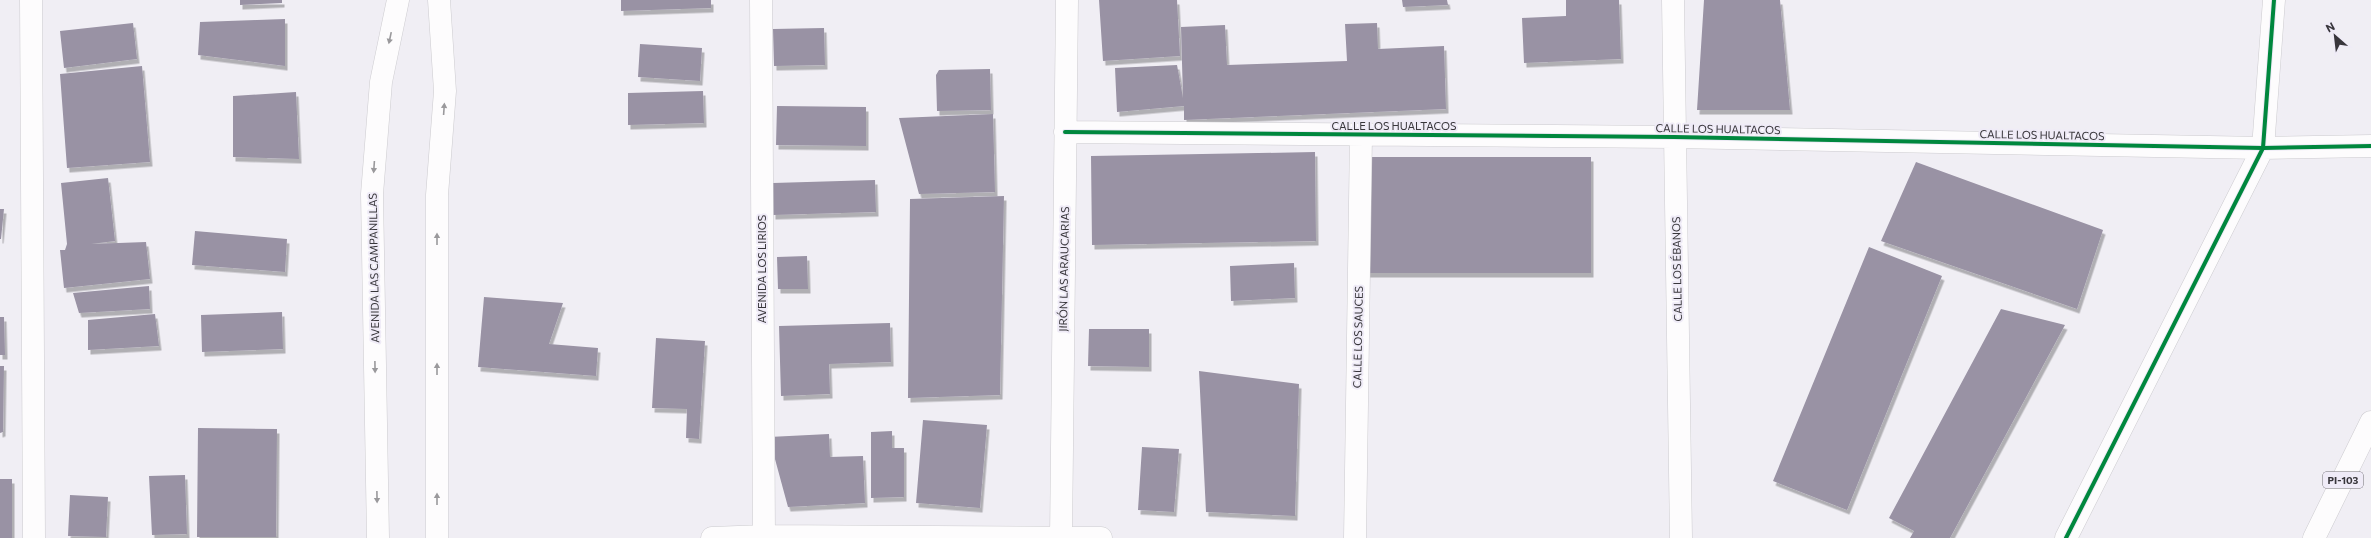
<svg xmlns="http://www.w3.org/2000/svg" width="2371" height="538" font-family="Commissioner,sans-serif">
<defs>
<filter id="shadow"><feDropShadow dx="2.5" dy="4.5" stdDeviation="0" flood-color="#0004"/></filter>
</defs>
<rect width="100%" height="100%" fill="#f0eef4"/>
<path fill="#9992a4" filter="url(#shadow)" d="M240,0h42v3l-42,2z
M621,0h90v8l-90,3z
M1099,0h78l3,56 -77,5z
M1402,0h45l1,5 -45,2z
M1566,0h53l2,59 -97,4 -2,-45 44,-2z
M1704,0h76l10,110h-93z
M285,19v47l-87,-11 2,-33z
M133,23l4,36 -73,9 -4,-37z
M1377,23l1,26 66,-3 2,63 -262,11v-14l-67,6 -2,-44 62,-3 6,33 -2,-71 44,-2 2,40 120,-4 -2,-37z
M824,28l1,37 -51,1 -1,-37z
M640,44l62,4 -2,33 -62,-4z
M142,66l8,96 -83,6 -7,-94z
M990,69l1,41 -54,1 -1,-36 3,-5z
M703,91l1,32 -76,2v-32z
M296,92l3,67 -66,-2v-61z
M777,106l89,1v39l-90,-1z
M993,114l2,78 -76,2 -20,-76z
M1315,152l1,89 -224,4 -1,-89z
M1368,157h223v116h-224z
M1916,162l187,68 -26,79 -196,-68z
M108,178l7,63 -24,3 55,-2 4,37 -86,9 -4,-38h5l2,-6 -6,-61z
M875,180l1,32 -103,3v-32z
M1004,196l-4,199 -92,3 2,-199z
M0,209h4l-3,30h-1z
M195,231l92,8 -2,33 -93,-7z
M1869,247l73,29 -95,234 -74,-29z
M807,256l1,33h-30l-1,-32z
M1294,263l1,35 -64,3 -1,-35z
M149,286l1,23 -71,4 -6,-20z
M484,297l79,6 -14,41 49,4 -2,28 -118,-9z
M2001,309l64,16 -115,213h-40l4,-7 -25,-13z
M282,312l1,37 -81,3 -1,-37z
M155,314l4,32 -71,4v-30z
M0,317h4l1,38h-5z
M890,323l1,39 -62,2 1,30 -49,2 -2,-70z
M1089,329h60v38l-61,-1z
M656,338l49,3 -6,98 -13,-1 1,-29 -35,-1z
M0,366h4l-1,66 -3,1z
M1199,371l100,13 -4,132 -89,-4z
M923,420l64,5 -7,83 -64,-5z
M198,428l79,1 -1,108h-79z
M892,431v17h12v49l-33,1v-66z
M829,434l1,23 33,-1 2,47 -77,4 -19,-70z
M1142,447l37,2 -5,63 -36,-2z
M185,475l2,59 -35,1 -3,-59z
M0,479h12v59h-12z
M70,495l38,2 -2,40 -38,-1z"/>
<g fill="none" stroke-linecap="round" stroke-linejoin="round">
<g stroke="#cccbcf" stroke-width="23">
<path id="street" d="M31,0l3,538
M761,0l3,538
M1673,0l8,538
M1065,132l609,5 589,11 108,-2
M712,538l52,-2 337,2
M1061,538l6,-538
M1355,538l6,-403
M2066,538l197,-390 11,-148"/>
</g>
<g stroke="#cccbcf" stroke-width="23">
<path id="secondary" d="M378,538l-6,-344 9,-112 17,-82
M437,538v-343l8,-104 -6,-91"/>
</g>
<g stroke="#cccbcf" stroke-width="23">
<path id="primary" d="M2314,538l57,-116"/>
</g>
<use href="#street" stroke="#fdfcfd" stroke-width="22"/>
<use href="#secondary" stroke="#fdfcfd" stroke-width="22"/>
<use href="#primary" stroke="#fdfcfd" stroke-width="22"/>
<g stroke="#efebf7" stroke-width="6">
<path id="cycleway" d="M1065,132l609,5 589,11 108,-2
M2066,538l197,-390 11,-148"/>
</g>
<use href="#cycleway" stroke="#00873e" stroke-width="4"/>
</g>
<defs><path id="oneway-solid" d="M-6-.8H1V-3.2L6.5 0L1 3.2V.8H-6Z"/></defs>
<g fill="#9a999c">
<use href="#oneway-solid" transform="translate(390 38) rotate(102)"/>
<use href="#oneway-solid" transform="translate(444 109) rotate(-86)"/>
<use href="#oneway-solid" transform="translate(374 167) rotate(94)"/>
<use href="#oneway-solid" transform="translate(437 239) rotate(-90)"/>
<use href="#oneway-solid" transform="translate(375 367) rotate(89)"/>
<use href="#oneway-solid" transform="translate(437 369) rotate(-90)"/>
<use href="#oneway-solid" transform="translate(377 497) rotate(89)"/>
<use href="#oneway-solid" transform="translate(437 499) rotate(-90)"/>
</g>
<g text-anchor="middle" stroke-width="4" stroke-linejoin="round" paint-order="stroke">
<rect fill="#efebf7" stroke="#6f6c73" stroke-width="1" x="2323" y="472" width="40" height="16" rx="3"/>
<g font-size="10" font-weight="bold" fill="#38363b">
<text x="2343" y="484">PI-103</text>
</g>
<g font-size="11" fill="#38363b" stroke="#efebf7">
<text x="1394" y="130">CALLE LOS HUALTACOS</text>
<text transform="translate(1718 129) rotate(1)" y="4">CALLE LOS HUALTACOS</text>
<text transform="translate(2042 135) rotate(1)" y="4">CALLE LOS HUALTACOS</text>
<text transform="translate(374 268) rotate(-91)" y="4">AVENIDA LAS CAMPANILLAS</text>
<text transform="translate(762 269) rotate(-90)" y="4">AVENIDA LOS LIRIOS</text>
<text transform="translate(1064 269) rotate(-89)" y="4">JIRÓN LAS ARAUCARIAS</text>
<text transform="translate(1677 269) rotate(-91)" y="4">CALLE LOS ÉBANOS</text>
<text transform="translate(1358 337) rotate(-89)" y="4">CALLE LOS SAUCES</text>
</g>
</g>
<g transform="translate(2335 36) rotate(332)" stroke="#efebf7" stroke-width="3" paint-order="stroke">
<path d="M0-3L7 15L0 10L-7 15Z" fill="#38363b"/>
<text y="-6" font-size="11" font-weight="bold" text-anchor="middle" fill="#38363b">N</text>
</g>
</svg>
